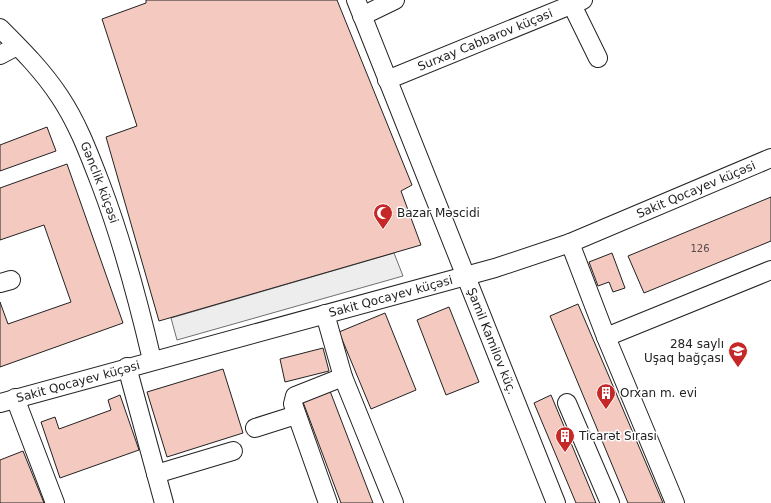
<svg xmlns="http://www.w3.org/2000/svg" width="771" height="503" font-family="'DejaVu Sans',sans-serif">
<rect width="100%" height="100%" fill="#fff"/>
<path fill="#ededed" stroke="#6f6f6f" d="M394,253l9,23 -226,64 -6,-22z"/>
<path fill="#f3c9c0" stroke="#222" d="M146,0h191l75,185 -11,6 20,54 -262,76 -53,-184 31,-11 -35,-107 44,-16z
M47,127l9,24 -56,20v-26z
M67,164l56,159 -123,44v-65l8,22 63,-22 -27,-77 -44,15v-52z
M771,197v44l-127,52 -16,-37z
M612,253l13,35 -12,4 -4,-10 -11,4 -9,-24z
M578,304l85,199h-35l-78,-187z
M449,307l30,75 -33,13 -29,-75z
M385,313l31,77 -45,19 -32,-77z
M323,348l6,23 -44,11 -5,-23z
M223,369l20,64 -76,24 -20,-65z
M330,391l43,112h-32l-38,-101z
M120,395l19,55 -79,28 -19,-56 14,-5 4,12 52,-19 -3,-10z
M551,395l45,108h-20l-42,-100z
M23,451l21,52h-44v-43z"/>
<g fill="none" stroke-linecap="round" stroke-linejoin="round">
<g stroke="#222" stroke-width="20">
<g id="minor">
<path id="s1" d="M356,0l200,503"/>
<path d="M572,5l26,53"/>
<path d="M362,16l33,-16"/>
<path id="s2" d="M0,28c21,21 43,43 60,69 18,27 29,57 41,88 22,58 37,115 51,175"/>
<path d="M0,55l17,-9"/>
<path id="s3" d="M387,80l196,-80"/>
<path d="M570,243l36,94 69,166"/>
<path d="M0,283l11,-3"/>
<path d="M325,314l18,63 51,126"/>
<path d="M606,337l165,-67"/>
<path d="M127,367l37,136"/>
<path d="M15,398l40,105"/>
<path id="s4" d="M0,403l495,-135 75,-25 201,-85"/>
<path d="M567,403l43,100"/>
<path d="M255,428l41,-13"/>
<path d="M156,474l77,-23"/>
<path d="M328,503l-35,-99 2,-8 48,-19"/>
</g>
</g>
<use href="#minor" stroke="#fff" stroke-width="18"/>
</g>
<defs>
<g id="mosque-pin" transform="scale(1)"><path d="M0 17L-7.5 6A9.5 9.5 0 1 1 7.5 6Z" fill="#c62828" stroke="#fff"/><path d="M3.5-4.9A6 6 0 1 0 3.5 4.9A5 5 0 1 1 3.5-4.9Z" fill="#fff"/></g>
<g id="school-pin" transform="scale(1)"><path d="M0 17L-7.5 6A9.5 9.5 0 1 1 7.5 6Z" fill="#c62828" stroke="#fff"/><path d="M0-5L7-2L0 1L-7-2ZM-4 1L0 2.5L4 1V4Q0 6-4 4Z" fill="#fff"/></g>
<g id="building-pin" transform="scale(1)"><path d="M0 17L-7.5 6A9.5 9.5 0 1 1 7.5 6Z" fill="#c62828" stroke="#fff"/><path d="M-4-6H4V6H1V3H-1V6H-4ZM-2.5-4.3h1.7v1.8h-1.7ZM.8-4.3h1.7v1.8H.8ZM-2.5-1h1.7V.8h-1.7ZM.8-1h1.7V.8H.8Z" fill="#fff"/></g>
</defs>
<g fill-rule="evenodd">
<use href="#mosque-pin" x="383" y="213"/>
<use href="#school-pin" x="738" y="351"/>
<use href="#building-pin" x="606" y="393"/>
<use href="#building-pin" x="565" y="436"/>
</g>
<g text-anchor="middle" stroke-width="3" stroke-linejoin="round" paint-order="stroke">
<g font-size="10" fill="#564c4a">
<text x="700" y="252">126</text>
</g>
<g font-size="12" fill="#222" stroke="#fff">
<text dy="4" stroke="none"><textPath href="#s3" startOffset="106">Surxay Cabbarov küçəsi</textPath></text>
<text dy="4" stroke="none"><textPath href="#s2" startOffset="186">Gənclik küçəsi</textPath></text>
<text dy="4" stroke="none"><textPath href="#s4" startOffset="729">Sakit Qocayev küçəsi</textPath></text>
<text dy="4" stroke="none"><textPath href="#s4" startOffset="405">Sakit Qocayev küçəsi</textPath></text>
<text dy="4" stroke="none"><textPath href="#s1" startOffset="367">Şamil Kamilov küç.</textPath></text>
<text dy="4" stroke="none"><textPath href="#s4" startOffset="81">Sakit Qocayev küçəsi</textPath></text>
</g>
<g font-size="12" fill="#222" stroke="#fff" text-anchor="start">
<text x="397" y="217">Bazar Məscidi</text>
<text x="724" y="348" text-anchor="end">284 saylı<tspan x="724" dy="14">Uşaq bağçası</tspan></text>
<text x="620" y="397">Orxan m. evi</text>
<text x="579" y="440">Ticarət Sırası</text>
</g>
</g>
</svg>
